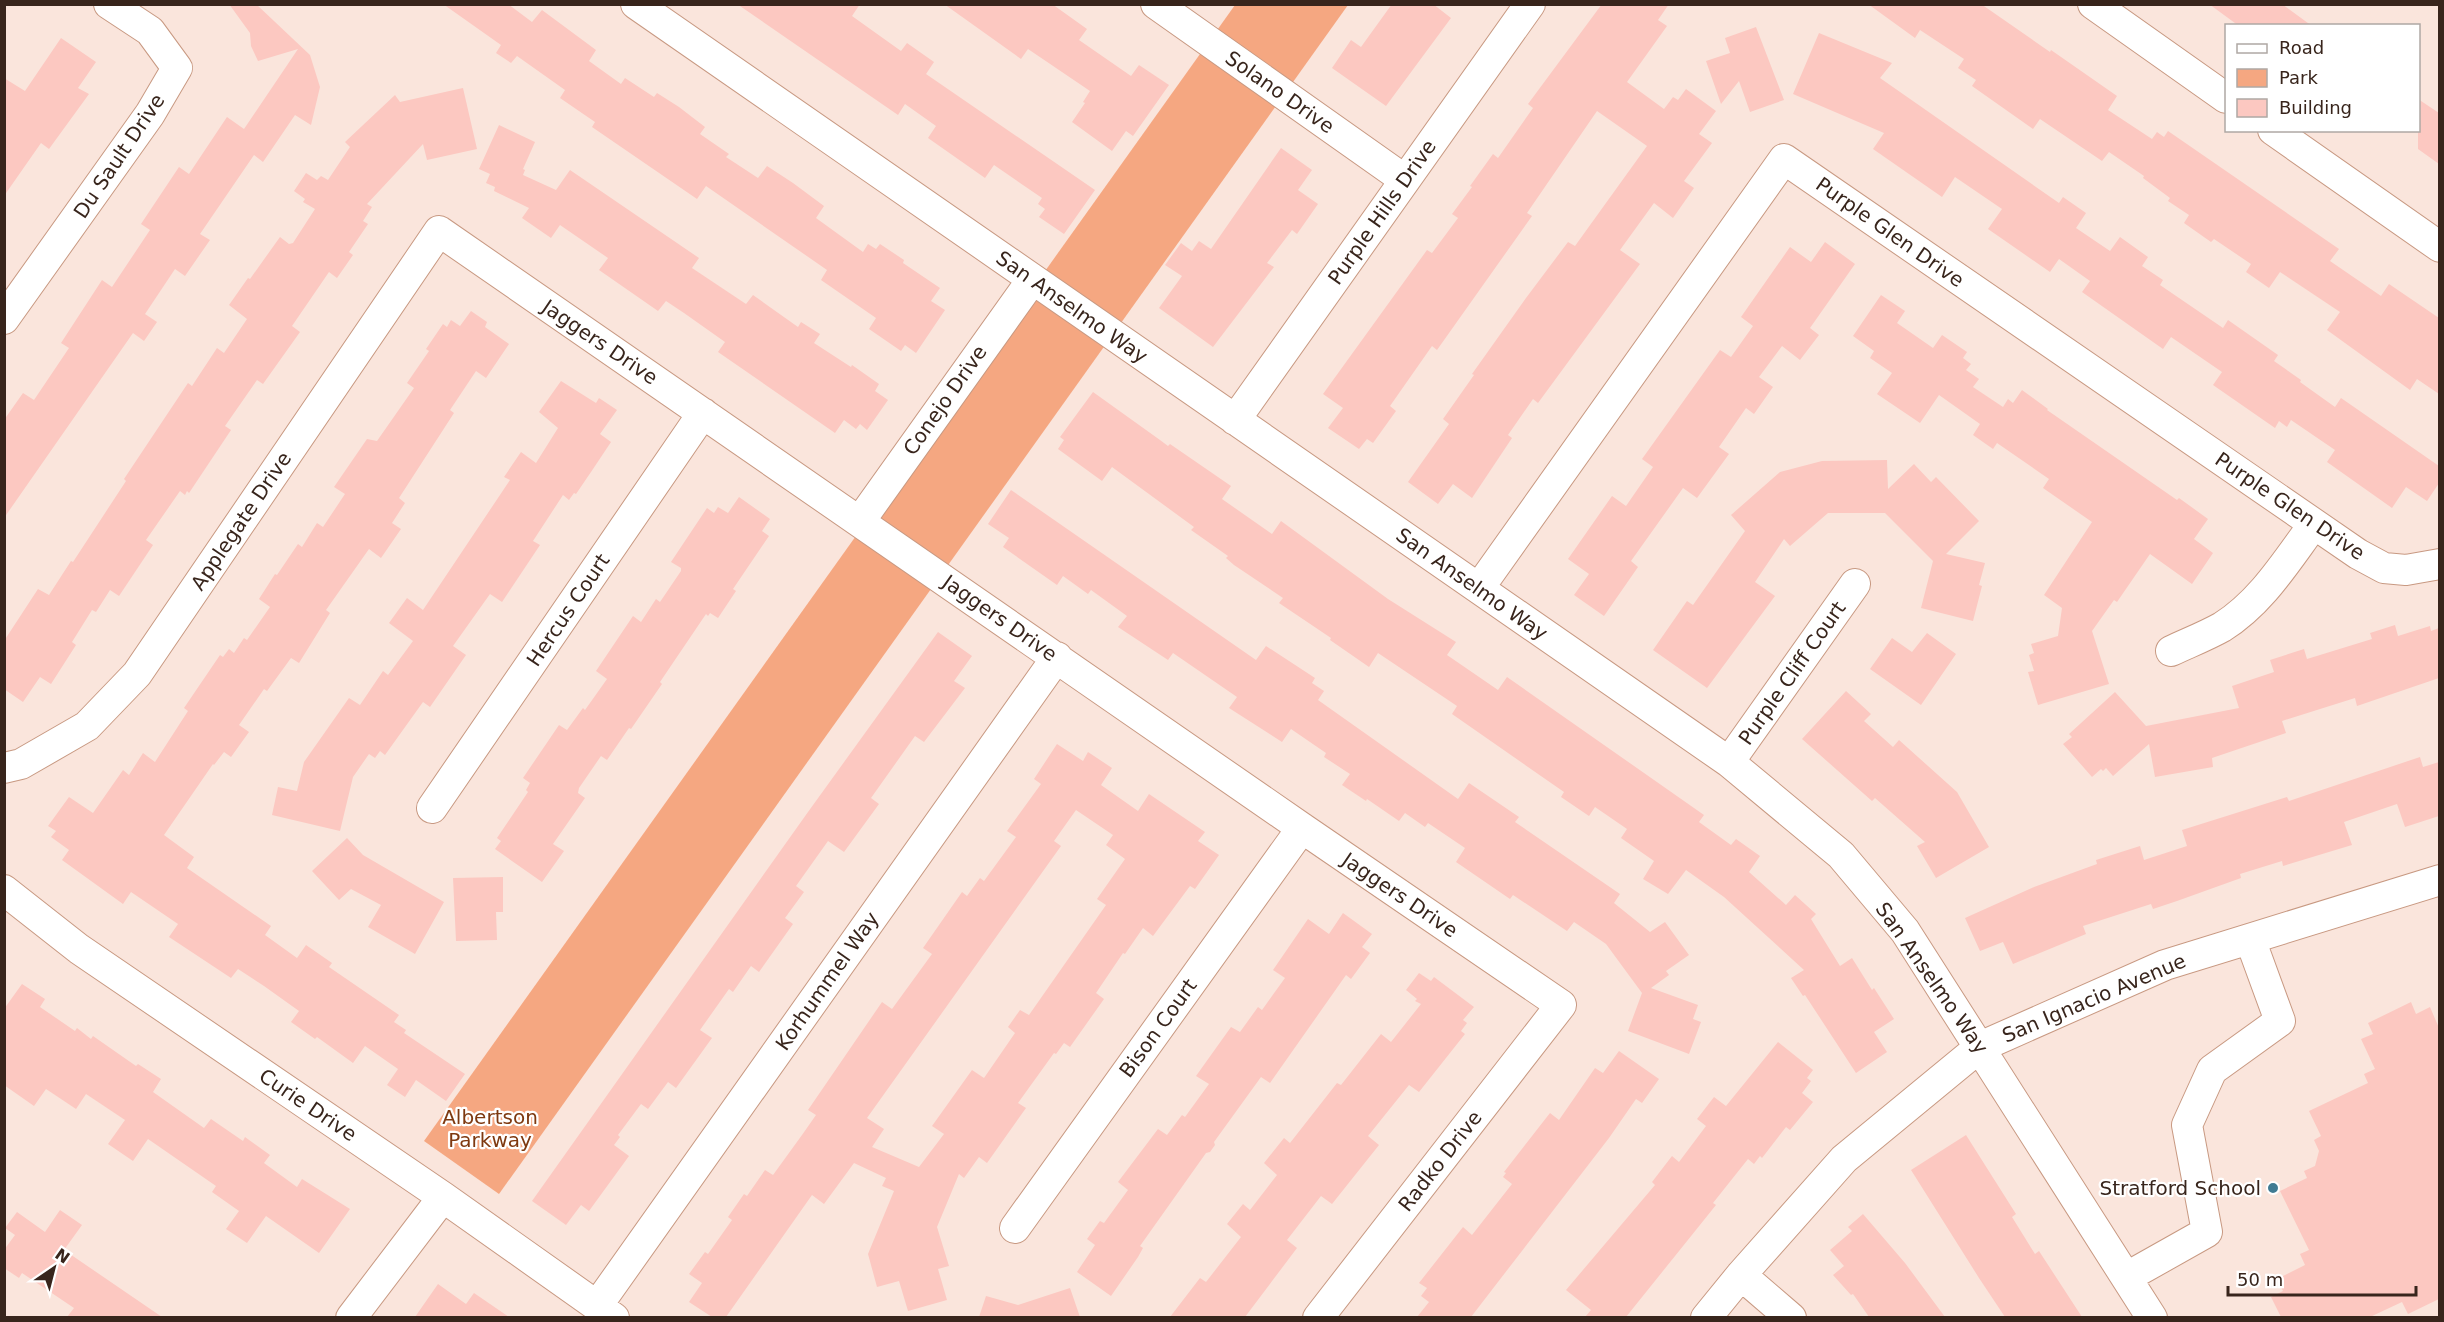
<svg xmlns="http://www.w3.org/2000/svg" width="2444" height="1322" font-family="'DejaVu Sans',sans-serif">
<rect width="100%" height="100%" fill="#fae5dc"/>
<path fill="#f5a781" d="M1235,5h113l-849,1189 -75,-53z"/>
<path fill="#fcc8c1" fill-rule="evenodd" d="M229,4h27l54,51 10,32 -9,38 -16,-10 -32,47 -9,-7 -54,79 10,6 -25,36 -10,-7 -30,45 12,8 -13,19 -11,-8 -129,185v-98l19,-27 11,7 35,-52 -8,-5 41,-63 10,7 38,-57 -9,-6 38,-57 10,7 38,-57 17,12 54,-80 -40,12 -7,-15 -1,-13z
M443,4h65l24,18 10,-12 54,40 -7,11 32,23 4,-6 29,19 3,-4 22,14 26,20 -5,7 29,20 -3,3 32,21 9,-12 26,17 31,23 -8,12 47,34 5,-8 8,5 4,-5 24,16 -1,3 37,25 -9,13 14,9 -29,43 -11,-8 -4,6 -32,-22 7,-11 -55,-38 6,-10 -121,-84 -9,13 -105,-72 3,-5 -35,-24 5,-8 -48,-34 -6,7 -15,-10 5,-8z
M737,4h123l-8,12 49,35 6,-8 27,19 -8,12 169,116 -31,44 -25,-17 6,-8 -7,-5 4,-6 -48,-33 -9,13 -57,-40 8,-12 -31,-22 -7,11z
M944,4h108l35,25 -8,11 52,36 8,-11 30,20 -36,51 -7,-5 -14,20 -40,-29 13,-19 -2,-1 7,-11 -62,-42 -7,10z
M1392,4h41l18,14 -65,88 -54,-38 19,-28 10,7z
M1602,4h67l-11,16 9,6 -40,56 37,27 9,-12 5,3 8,-11 30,22 -17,23 13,9 -28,38 10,7 -21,30 -19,-15 -34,47 20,14 -102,139 -5,-4 -25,36 4,3 -40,60 -19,-14 -15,20 -30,-22 41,-58 -6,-5 31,-44 -2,-1 54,-76 42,-56 7,4 72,-100 -50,-35 -70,102 5,3 -95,134 -5,-4 -42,60 6,5 -23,32 -6,-4 -8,10 -31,-21 15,-20 -20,-14 104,-144 5,3 26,-35 -6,-4 20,-27 -2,-1 23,-32 5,4 35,-50 -5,-4z
M1868,4h113l69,48 1,-2 66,46 -9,14 44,29 5,-7 7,5 4,-6 171,118 -9,12 51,35 8,-12 50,34v76l-22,-15 -7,11 -83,-60 13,-18 -60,-40 -11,16 -23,-16 5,-8 -37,-25 -3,3 -27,-19 5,-8 -21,-14 2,-3 -27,-20 1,-2 -35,-24 -7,9 -62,-42 -7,10 -61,-43 4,-6 -18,-12 6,-9 -44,-29 -5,8z
M2209,4h73l30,22h-73z
M1756,27l28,73 -34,12 -11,-31 -18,23 -15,-43 24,-8 -5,-15z
M1819,33l73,30 -12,15 179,125 4,-6 23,16 -10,15 34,23 10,-14 28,20 -6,9 21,14 -3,5 63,43 5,-8 50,35 -4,6 27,19 -1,2 35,25 6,-9 98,68v17l-12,18 -21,-14 -14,21 -65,-46 8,-12 -44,-30 -4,7 -8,-6 -4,7 -62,-43 9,-13 -51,-35 -8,12 -81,-57 8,-11 -31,-22 -9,13 -62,-43 14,-20 -47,-32 -13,20 -69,-48 11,-16 -91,-39z
M61,38l35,24 -18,26 11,6 -40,55 -8,-6 -37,53v-118l21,13z
M463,88l14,61 -50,11 -4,-16 -56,60 5,3 -9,14 5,3 -19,28 4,3 -16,23 -8,-6 -37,54 8,6 -37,52 -6,-4 -32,46 6,4 -42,63 -2,-2 -2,4 -5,-4 -34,49 7,5 -34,51 -9,-6 -14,22 -4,-2 -20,32 4,3 -25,39 -11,-7 -17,25 -19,-13v-48l34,-52 11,6 22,-34 2,1 53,-81 -2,-2 64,-96 4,3 25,-38 7,5 23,-34 -18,-14 19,-27 2,1 30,-42 9,7 4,-1 22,-34 -12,-7 2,-3 -11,-8 12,-18 11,7 4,-4 7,4 22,-33 -5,-5 50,-47 5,7z
M2418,99l21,14v51l-21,-15z
M499,125l36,17 -12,27 2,1 -2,5 33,15 14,-20 129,88 -7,10 54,36 7,-9 45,32 3,-5 19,12 -6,9 37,24 1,-2 27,19 -4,7 13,9 -21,30 -7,-6 -4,5 -12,-9 -9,13 -117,-81 7,-10 -41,-29 -18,-12 -8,10 -59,-41 9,-12 -48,-33 -9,13 -29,-20 7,-10 -35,-17 1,-4 -9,-4 4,-9 -11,-5z
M1281,148l31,22 -14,20 20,14 -21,30 -5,-4 -25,33 7,4 -61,80 -54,-39 23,-32 -17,-11 16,-22 11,8 7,-10 12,8z
M1825,242l30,22 -45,64 9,7 -19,25 -18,-14 -23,31 14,10 -19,27 -8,-6 -27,39 10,7 -32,44 -14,-10 -52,73 7,6 -34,49 -30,-21 15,-21 -21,-15 44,-63 14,10 27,-39 -11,-8 78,-109 11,7 22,-31 -12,-9 49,-70 21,15z
M1881,295l24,16 -8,12 36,25 9,-13 25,17 -4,6 8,6 -5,6 13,9 -6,8 30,20 5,-8 5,4 9,-13 26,19 -1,1 130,90 2,-2 29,21 -14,20 19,14 -21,31 -42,-30 -33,48 -3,-2 -22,31 17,53 -71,21 -10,-33 6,-1 -5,-16 5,-2 -3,-9 27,-8 4,-28 -18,-13 48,-73 -49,-34 6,-9 -52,-36 -4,6 -20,-14 7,-11 -41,-29 -19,28 -43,-29 15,-21 -22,-15 4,-7 -21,-15z
M471,311l16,11 -2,5 24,17 -23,34 -10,-7 -26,39 4,3 -55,85 6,5 -13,20 9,6 -20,29 -12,-9 -43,61 4,3 -31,50 -8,-5 -24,33 -3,-2 -25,36 10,7 -18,25 -7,-5 -10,13 -1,-1 -49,71 30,22 -7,11 84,58 -6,9 32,23 9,-13 26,18 -3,4 70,48 -5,7 12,8 -2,3 61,41 -19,27 -30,-21 -11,17 -18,-12 11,-16 -33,-23 -12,17 -36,-26 -2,2 -24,-17 8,-11 -35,-25 -26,-17 -7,9 -62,-41 9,-13 -47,-32 -8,12 -61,-44 7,-10 -18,-13 5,-6 -8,-5 21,-29 24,16 30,-43 6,5 14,-22 12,9 33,-51 -4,-3 36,-53 3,2 6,-8 5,4 10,-15 3,2 23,-33 -11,-8 16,-25 2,1 21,-31 4,3 15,-24 6,4 22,-33 -11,-7 33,-48 10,2 37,-53 -7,-5 22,-32 -3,-2 17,-25 4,3 4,-7 9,6z
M561,381l35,22 3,-5 18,12 -17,24 11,8 -20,30 -15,22 -2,-1 -5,7 -6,-5 -30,46 7,4 -38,57 -12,-8 -37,52 13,9 -36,52 -7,-5 -38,53 -5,-4 -5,7 -6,-4 -16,23 -13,54 -68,-16 6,-28 19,4 7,-29 45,-64 11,7 23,-34 5,4 25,-34 -24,-18 18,-25 16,12 87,-130 -6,-3 17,-25 15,11 22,-35 -19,-16z
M1093,392l67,48 8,6 2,-2 61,42 -9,13 50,35 9,-13 107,78 68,43 -9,13 51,35 9,-13 197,138 -5,7 32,23 5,-6 24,17 -11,16 37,33 9,-10 21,19 -5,5 29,47 12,-8 20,32 2,-2 20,31 -20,13 13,20 -31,21 -51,-78 -2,1 -12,-18 13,-8 -80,-73 -38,-27 -18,24 -25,-15 11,-18 -33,-23 6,-9 -32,-22 -6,9 -28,-19 3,-5 -112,-78 5,-8 -79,-53 -9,14 -39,-27 1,-2 -52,-35 4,-5 -49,-33 -8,-7 2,-2 -37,-26 3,-3 -82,-60 -10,14 -44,-32 6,-9 -4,-3z
M1887,460l1,29 26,-25 17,18 5,-5 43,44 -33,33 39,9 -6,22 3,1 -9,35 -52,-13 12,-47 -48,-48h-57l-38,33 -6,-7 -29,43 20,14 -68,92 -54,-38 34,-49 6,4 52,-74 -14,-16 49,-43 42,-11z
M1011,490l245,170 10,-14 49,32 -3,5 12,8 -6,9 140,99 11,-16 50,34 -4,5 105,72 -6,9 36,29 15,-10 24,33 -23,16 3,4 -18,13 47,17 -5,14 8,3 -12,32 -61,-23 14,-38 -36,-49 -32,-22 -7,9 -54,-36 -3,4 -54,-37 9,-14 -37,-25 -3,4 -20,-14 -6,8 -32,-22 -1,2 -24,-16 8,-11 -26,-17 2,-4 -35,-24 -9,13 -53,-34 8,-11 -64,-44 -5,7 -50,-33 9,-11 -36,-26 -3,4 -25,-18 -6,9 -54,-38 6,-9 -21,-14z
M739,497l31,22 -8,12 7,5 -36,53 3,2 -18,27 -8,-5 -2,3 -2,-2 -46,68 2,2 -31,45 -2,-1 -22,32 -6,-4 -22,32 -1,5 7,5 -32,46 11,7 -22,31 -47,-33 6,-8 -4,-3 31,-46 -2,-2 4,-7 -7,-5 36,-53 8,5 16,-22 2,2 22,-31 -11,-8 37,-55 8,6 15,-23 4,3 21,-31v-3l-10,-6 36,-54 7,5 4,-6 10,6z
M2395,625l3,11 32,-10 1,5 8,-3v50l-82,28 -2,-8 -73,23 4,12 -74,25 1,9 -58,10 -6,-33 -36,32 -7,-8 -3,3 -2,-2 -9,8 -29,-33 9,-7 -3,-3 46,-42 31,34 93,-18 -7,-22 42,-14 -4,-12 34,-11 3,10 65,-20 -2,-6z
M938,632l34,24 -18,25 11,7 -41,54 -9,-6 -44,62 8,6 -35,48 -16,-11 -32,45 8,6 -19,26 8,6 -34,48 -8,-6 -18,26 -4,-3 -29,41 12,8 -36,50 -8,-6 -20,27 -7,-5 -23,31 2,2 -6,8 15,11 -40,55 -8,-6 -15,20 -34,-24 276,-389z
M1927,633l29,21 -35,51 -51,-36 22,-31 20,14z
M1846,691l25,23 -7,7 29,26 6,-7 58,52 32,55 -53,31 -19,-32 8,-4 -50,-44 -3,3 -70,-62z
M1057,744l26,17 5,-9 24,16 -11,17 37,26 11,-17 56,38 -7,9 21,14 -24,34 -5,-3 -37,50 -10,-8 -18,26 -2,-1 -27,40 8,6 -34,48 -6,-4 -8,11 -2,-1 -36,50 8,5 -39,55 -8,-6 -15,21 -5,-4 -22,53 12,39 -11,3 9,31 -39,11 -9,-30 -22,6 -9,-33 26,-63 -12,-5 4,-8 -32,-15 -30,41 -12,-9 -86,122h-14l-23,-15 13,-19 -13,-9 16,-22 3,2 24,-34 -4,-3 16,-23 3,2 18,-26 8,5 29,-40 14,-20 -8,-5 74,-108 10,7 40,-55 -9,-6 39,-56 5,4 13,-18 4,3 32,-44 -9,-6 34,-47 -7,-5zM1076,810l37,25 -7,10 19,14 -28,40 9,6 -77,110 -9,-5 -12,17 7,6 -31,45 -12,-8 -40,56 12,8 -25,33 -47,-20 12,-18 -17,-11 194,-272 -7,-5z
M2420,757l3,10 16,-5v54l-34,11 -8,-23 -53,18 8,23 -69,21 -1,-5 -42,13 1,4 -64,23 -24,8 -2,-5 -68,22 3,8 -73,30 -10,-22 -23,9 -15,-33 69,-31 63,-23 -1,-4 44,-14 4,14 43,-14 -5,-16 105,-33 2,4z
M347,838l16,17 81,47 -29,52 -47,-27 13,-22 -30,-16 -12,11 -27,-29z
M503,877v35h-7l1,28 -41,1 -3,-63z
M1343,913l29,21 -10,13 8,6 -19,26 -5,-4 -76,108 -9,-6 -47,65 1,3 -5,7 -4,1 -66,93 3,2 -5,9 -27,39 -34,-24 18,-27 -8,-6 13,-18 4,2 24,-33 -10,-8 40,-53 9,6 15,-20 3,2 24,-33 -13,-8 35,-49 9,5 18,-25 4,3 23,-32 -12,-8 35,-51 21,15z
M1419,973l12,8 3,-4 40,30 -11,13 4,3 -6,8 4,3 -46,58 -10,-7 -41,51 11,9 -47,59 -11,-8 -34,44 10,8 -52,69h-75l30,-39 6,4 35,-45 -14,-13 16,-20 7,6 27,-35 -13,-12 20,-25 6,5 47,-60 4,2 40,-51 10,8 30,-38 -6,-3 2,-2 -11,-9z
M22,984l23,15 -5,8 35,24 2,-3 14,11 2,-3 43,30 2,-2 23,15 -8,13 51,36 7,-9 32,22 2,-4 25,18 -6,8 33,24 5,-8 48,30 -31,44 -53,-37 -19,27 -21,-14 13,-18 -27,-19 4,-6 -68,-47 -15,22 -25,-17 17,-24 -39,-26 -10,15 -30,-20 -12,17 -30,-21v-76z
M2411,1002l5,12 14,-7 9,21v271l-31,15 -6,-12 -32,15h-89l-10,-20 12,-6 -6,-12 28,-14 -5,-11 9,-4 -29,-59 27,-13 -3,-7 11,-5 4,-15 -5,-11 7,-4 -12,-25 59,-28 -4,-9 11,-5 -14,-30 12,-5 -5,-11z
M1778,1042l35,28 -6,8 4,3 -9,12 11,9 -23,28 -4,-3 -24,31 -2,-2 -6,8 -6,-5 -35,44 3,2 -90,112h-41l6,-7 -25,-20 89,-105 -3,-3 20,-26 7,6 27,-36 -9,-7 17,-22 12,9z
M1619,1051l40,28 -17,24 -6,-4 -27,39 -138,179h-54l12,-15 -8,-6 6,-8 -8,-5 44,-56 9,8 40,-51 -9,-7 3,-4 -2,-1 46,-59 9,7 36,-52 8,5z
M1966,1135l50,79 -4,3 23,37 4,-3 43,66h-77l-26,-39 -68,-108z
M60,1210l22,15 -18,25 98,67h-95l7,-9 -52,-35 -3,5 -15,-10v-18l11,-15 -10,-7 12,-16 28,20z
M1863,1214l42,49 40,54h-76l-16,-23 -2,1 -18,-20 11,-9 -14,-16 22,-19 -4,-4z
M438,1284l28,20 8,-11 35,24h-94z
M1070,1288l10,29h-101l7,-21 32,9z"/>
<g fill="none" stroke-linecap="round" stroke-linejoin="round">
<g stroke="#c89982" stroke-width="32">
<path id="minor" d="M636,4l1093,758 112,93 64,76 247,387
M1156,4l249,176
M2093,4l133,94
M2273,130l167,117
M4,319l146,-205 27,-46 -27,-37 -41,-27
M1235,420l295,-416
M860,521l172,-241
M1479,588l305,-429 574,395 26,14 22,2 34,-6
M2171,651c17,-8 35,-15 51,-24 40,-25 65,-67 92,-103
M1729,762l126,-178
M4,768l17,-4 66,-38 50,-52 302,-443 863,597 259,177 -243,313
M432,808l271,-395
M4,890l75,59 364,248 171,121
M1015,1228l287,-400
M1741,1275l50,43
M2127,1277l80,-45 -20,-107 25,-55 68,-49 -30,-82
M597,1306l460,-649
M351,1318l92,-121
M1706,1318l35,-43 103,-116 136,-112 185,-82 275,-85"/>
</g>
<use href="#minor" stroke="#fff" stroke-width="30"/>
</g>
<circle fill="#407b93" stroke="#fff" stroke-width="2" cx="2273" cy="1188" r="6"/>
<g text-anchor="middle" stroke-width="4.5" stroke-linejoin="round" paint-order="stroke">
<g font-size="20" fill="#38251c" stroke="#fff">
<text transform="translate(1280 92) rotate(35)" y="7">Solano Drive</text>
<text transform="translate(119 156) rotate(-56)" y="7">Du Sault Drive</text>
<text transform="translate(1382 212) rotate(-55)" y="7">Purple Hills Drive</text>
<text transform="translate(1890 232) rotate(35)" y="7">Purple Glen Drive</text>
<text transform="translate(1072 307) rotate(35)" y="7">San Anselmo Way</text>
<text transform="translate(600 342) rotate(34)" y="7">Jaggers Drive</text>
<text transform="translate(945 400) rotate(-55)" y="7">Conejo Drive</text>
<text transform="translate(2290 506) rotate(34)" y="7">Purple Glen Drive</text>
<text transform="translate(241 521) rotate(-56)" y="7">Applegate Drive</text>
<text transform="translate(1472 584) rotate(35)" y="7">San Anselmo Way</text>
<text transform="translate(568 610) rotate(-56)" y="7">Hercus Court</text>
<text transform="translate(1000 618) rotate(35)" y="7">Jaggers Drive</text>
<text transform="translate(1792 673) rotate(-55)" y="7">Purple Cliff Court</text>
<text transform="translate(1400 895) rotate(34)" y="7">Jaggers Drive</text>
<text transform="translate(1932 978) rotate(55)" y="7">San Anselmo Way</text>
<text transform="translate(827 981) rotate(-55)" y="7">Korhummel Way</text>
<text transform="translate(2094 998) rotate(-23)" y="7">San Ignacio Avenue</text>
<text transform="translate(1158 1028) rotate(-54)" y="7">Bison Court</text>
<text transform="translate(308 1105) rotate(34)" y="7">Curie Drive</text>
<text transform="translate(1440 1161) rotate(-52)" y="7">Radko Drive</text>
</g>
<g font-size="20" fill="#7e3910" stroke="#fff">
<text x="490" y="1124">Albertson<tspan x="490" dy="23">Parkway</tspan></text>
</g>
<g font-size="20" fill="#38251c" stroke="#fff" text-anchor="end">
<text x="2261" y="1195">Stratford School</text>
</g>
</g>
<rect width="2444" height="1322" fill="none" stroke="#38251c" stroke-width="12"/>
<rect x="2225" y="24" width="195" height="108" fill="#ffffff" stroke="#afa8a4" stroke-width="1.5"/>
<rect x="2237" y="44" width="30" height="9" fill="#ffffff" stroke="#afa8a4" stroke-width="1.5"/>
<text x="2279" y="54" font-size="18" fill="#38251c">Road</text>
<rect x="2237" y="69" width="30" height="18" fill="#f5a781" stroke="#afa8a4" stroke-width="1.5"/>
<text x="2279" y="84" font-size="18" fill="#38251c">Park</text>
<rect x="2237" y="99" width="30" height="18" fill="#fcc8c1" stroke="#afa8a4" stroke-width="1.5"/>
<text x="2279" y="114" font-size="18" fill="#38251c">Building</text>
<g transform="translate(54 1268) rotate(35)" stroke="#ffffff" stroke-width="4.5" paint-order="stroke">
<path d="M0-4.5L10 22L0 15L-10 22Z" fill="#38251c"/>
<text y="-9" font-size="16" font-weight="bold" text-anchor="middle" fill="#38251c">N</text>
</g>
<path d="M2228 1286v9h188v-9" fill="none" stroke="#38251c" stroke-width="3"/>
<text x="2237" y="1286" font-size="18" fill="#38251c" stroke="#ffffff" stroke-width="4.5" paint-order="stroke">50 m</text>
</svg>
